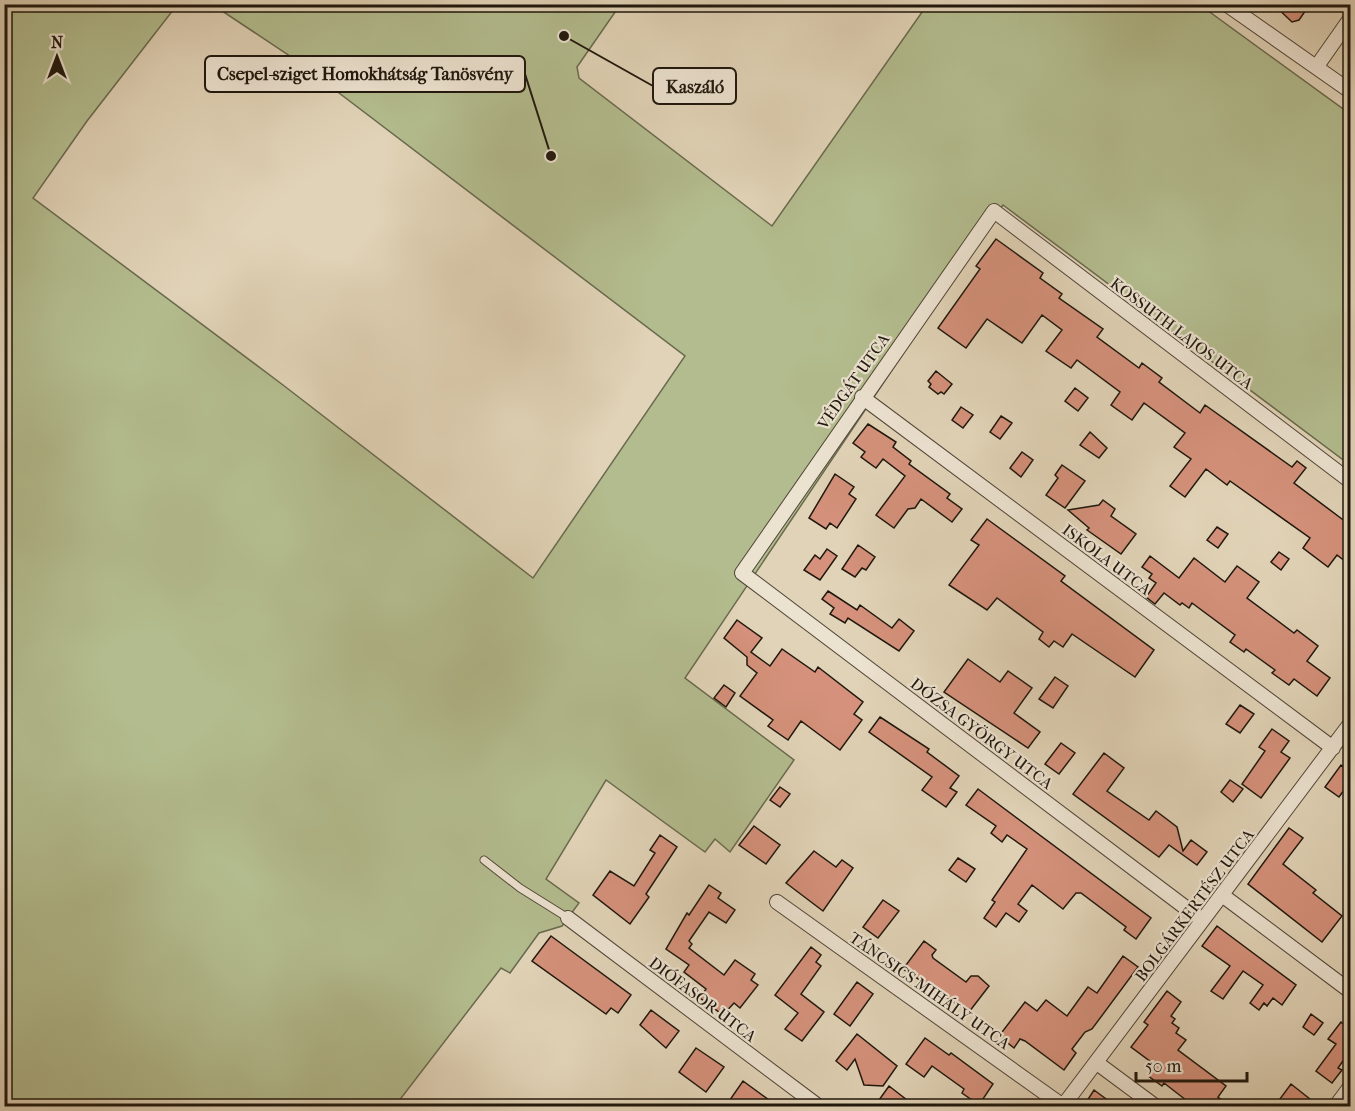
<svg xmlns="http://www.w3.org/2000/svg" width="1355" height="1111" font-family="'IM FELL French Canon',serif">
<rect width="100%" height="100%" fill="#e1d3b7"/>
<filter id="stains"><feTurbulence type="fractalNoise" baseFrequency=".00333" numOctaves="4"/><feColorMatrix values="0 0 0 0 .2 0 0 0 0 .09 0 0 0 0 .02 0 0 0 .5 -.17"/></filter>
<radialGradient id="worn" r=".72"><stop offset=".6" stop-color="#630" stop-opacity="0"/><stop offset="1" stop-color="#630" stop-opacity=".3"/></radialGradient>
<path fill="#b3bc8e" stroke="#696a4e" stroke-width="1.5" d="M5,5h172l-90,116 -54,77 250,187 250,193 152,-222 -392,-298 -80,-53h407l-43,62 2,11 193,148 155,-221h273l150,109v351l-347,-260 -318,473 109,82 -64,92 -15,-13 -10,13 -99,-72 -60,99 33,24 -17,23 -23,7 -29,40 -9,-5 -106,138h-390z"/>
<path fill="#d5917b" stroke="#1f170d" stroke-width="1.5" d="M1273,4h37l-11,16 -7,2z
M996,239l47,34 -3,5 22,16 -3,4 44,31 -6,8 42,31 3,-5 20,15 -3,4 41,31 5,-8 87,62 5,-6 9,7 -12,15 56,42v40l-13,-10 -9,12 -25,-19 7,-10 -80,-57 -3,4 -21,-16 -21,28 -15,-11 21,-27 -17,-12 11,-14 -41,-30 -12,17 -21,-15 9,-13 -43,-32 -6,8 -25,-17 16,-21 -20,-15 -20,28 -35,-24 -21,29 -28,-20 42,-59 -4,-3z
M936,371l16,13 -8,10 -3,-2 -3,2 -9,-7 2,-3 -3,-3z
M1075,388l13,10 -10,13 -13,-10z
M961,407l12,8 -10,13 -11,-8z
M1001,416l11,7 -12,16 -10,-7z
M868,424l28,18 -3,5 18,14 -2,3 41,30 -3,4 15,11 -10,13 -31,-23 -6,9 -7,1 -14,19 -18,-13 29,-39 -22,-17 -7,9 -15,-11 4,-5 -12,-9z
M1090,432l17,16 -8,10 -19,-13z
M1022,452l11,8 -12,17 -11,-9z
M1062,465l23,16 -20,27 -19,-13 12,-17 -3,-3z
M835,474l19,13 -5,7 7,5 -19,29 -7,-5 -4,6 -17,-11z
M1103,500l12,9 -4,7 25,18 -15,20 -34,-24 2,-2 -21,-18 31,-5z
M987,519l78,57 -4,5 93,69 -19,27 -63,-43 -9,13 -9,-6 -5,6 -10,-8 4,-7 -46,-34 -10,12 -38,-25 30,-40 -8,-5z
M1217,527l11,7 -10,14 -11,-8z
M858,545l17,12 -9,13 -4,-2 -7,9 -13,-8z
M827,549l10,7 -17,24 -16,-10 11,-15 5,4z
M1279,552l10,7 -8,11 -10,-8z
M1150,556l29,22 15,-20 31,24 12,-16 22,16 -12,16 47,35 3,-3 21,16 -11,15 23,17 -13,18 -23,-17 -5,6 -17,-12 3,-3 -29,-21 -2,3 -14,-10 5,-7 -43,-32 -3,5 -7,-5 -2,2 -16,-12 -9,11 -9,-7 10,-14 -7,-5 3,-4 -10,-7z
M828,591l29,19 3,-5 32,23 7,-9 15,12 -15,20 -51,-33 -3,5 -15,-9 4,-6 -12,-9z
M737,620l25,18 -11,14 19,14 12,-17 33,23 3,-5 45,35 -9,12 8,6 -22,30 -39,-29 -13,19 -20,-14 5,-6 -33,-24 17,-23 -10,-8v-8l-23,-19z
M968,659l32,23 8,-11 24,17 -18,25 26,19 -12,16 -84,-56z
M1055,677l13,9 -15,22 -14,-9z
M724,685l11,8 -9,14 -12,-9z
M1240,705l14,9 -14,19 -14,-9z
M880,717l49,32 -2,3 32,24 -9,12 7,4 -11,15 -24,-17 10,-13 -63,-45z
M1272,729l17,12 -8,11 9,6 -29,40 -19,-14 23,-33 -6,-4z
M1061,743l14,10 -16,21 -14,-10z
M1104,753l20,15 -17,23 42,29 7,-9 21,16 6,24 8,-11 16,12 -10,13 -28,-20 -10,12 -86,-63z
M1341,765l9,7v10l-11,15 -14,-10z
M1230,780l13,9 -10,13 -12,-10z
M780,787l10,7 -10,13 -10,-7z
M978,789l173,129 -15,21 -12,-9 2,-3 -45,-34h-5l-13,16 -31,-24 -14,19 9,7 -8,11 -13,-9 -10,14 -12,-9 11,-16 -3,-2 35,-51 -20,-14 -5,7 -11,-9 5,-7 -30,-21z
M754,826l26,19 -14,19 -27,-19z
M1289,828l14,10 -20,26 33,26 -3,3 29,23 -20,26 -74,-58z
M660,835l17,12 -31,47 3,3 -19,27 -37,-29 17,-24 24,15 21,-33 -5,-3z
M814,851l22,16 6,-7 11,8 -30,43 -37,-28z
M958,858l17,11 -9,13 -17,-12z
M709,885l12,8 -3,5 17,12 -9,13 -17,-11 -20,29 3,3 -3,4 35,27 11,-15 20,14 -4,6 7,5 -18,23 -6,-5 -11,12 -23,-17 6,-9 -22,-17 5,-7 -23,-16 21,-36 2,2z
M883,900l16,11 -21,27 -15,-11z
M1217,926l79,59 -14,20 -9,-7 -6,8 -3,-3 -5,7 -9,-7 13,-18 -20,-14 -20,28 -12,-8 19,-25 -28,-20z
M551,936l80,59 -13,18 -7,-5 -5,6 -74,-53z
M924,941l12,9 -4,5 1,3 33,24 5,-6h7l11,10 -20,26 -66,-43z
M811,947l10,8 -5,7 5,4 -20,28 23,18 -22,29 -17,-12 13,-16 -23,-18z
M1123,956l15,11 -46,62 -7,3 -13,17 4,4 -12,17 -39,-29 -5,-2 -6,9 -15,-12 26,-34 12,9 9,-11 21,16 21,-29 9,6z
M857,982l16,12 -23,32 -16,-12z
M1167,991l14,11 -10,14 4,3 -3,4 7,5 -3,5 10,7 -8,10 48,36 -8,11 12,10h-35l-31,-24 -2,3 -15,-11 8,-10 -24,-18 17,-22 -4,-3z
M651,1010l28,21 -13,17 -26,-23z
M1311,1014l12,9 -9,12 -11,-8z
M1341,1022l9,7v22l-12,17 4,2 -10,13 -16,-12 20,-27 -8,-5z
M857,1034l40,32 -14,20 -19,-1 -9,-26 -8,11 -11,-9z
M925,1038l24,17 2,-2 42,31 -14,21 -17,-12 2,-4 -32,-23 -8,11 -18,-13z
M696,1048l28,19 -18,25 -27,-20z
M743,1081l26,19 -4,7h-40z
M1291,1084l29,23h-46z
M889,1086l27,21h-42z
M1094,1090l23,17h-34z"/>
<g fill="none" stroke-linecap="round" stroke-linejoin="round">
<g stroke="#504638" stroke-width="9">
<path id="service" d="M484,860l36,28 48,30"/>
</g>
<g stroke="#504638" stroke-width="16">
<path id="minor" d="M1226,4l124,87
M1317,66l33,-47
M862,397l471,351
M1222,895l128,96
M777,902l286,204
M568,918l250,188
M1202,920l-460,-347 252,-362 356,270
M1097,1063l58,43
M1063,1106l287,-382
M1336,1106l14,-19"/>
</g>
<use href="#service" stroke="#ece2d0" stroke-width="7"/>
<use href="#minor" stroke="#ece2d0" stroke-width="14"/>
</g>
<g text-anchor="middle" stroke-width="4.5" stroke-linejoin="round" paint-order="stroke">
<g font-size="16" fill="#1f170d" stroke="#ece2d0">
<text transform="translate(1182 333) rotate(37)" y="6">KOSSUTH LAJOS UTCA</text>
<text transform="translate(853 381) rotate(-55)" y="6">VÉDGÁT UTCA</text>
<text transform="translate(1107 559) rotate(37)" y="6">ISKOLA UTCA</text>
<text transform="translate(982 733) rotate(37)" y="6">DÓZSA GYÖRGY UTCA</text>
<text transform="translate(1194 905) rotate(-53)" y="6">BOLGÁRKERTÉSZ UTCA</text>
<text transform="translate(930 990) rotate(35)" y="6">TÁNCSICS MIHÁLY UTCA</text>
<text transform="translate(703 999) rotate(37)" y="6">DIÓFASOR UTCA</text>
</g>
</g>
<path fill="none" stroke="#1f170d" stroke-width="2" d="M551 156L525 74M564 36L653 86"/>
<g fill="#1f170d" stroke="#ece2d0" stroke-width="2">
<circle cx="551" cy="156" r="6"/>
<circle cx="564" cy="36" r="6"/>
</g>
<g fill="#ece2d0" stroke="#1f170d" stroke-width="2">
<rect x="205" y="56" width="320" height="36" rx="6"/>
<rect x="653" y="68" width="83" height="36" rx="6"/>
</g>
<g font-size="18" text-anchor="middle" font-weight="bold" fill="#1f170d">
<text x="365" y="80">Csepel-sziget Homokhátság Tanösvény</text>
<text x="695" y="93">Kaszáló</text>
</g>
<rect width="1355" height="1111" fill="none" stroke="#e1d3b7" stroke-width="24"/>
<rect x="6" y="6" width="1343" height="1099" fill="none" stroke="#1f170d" stroke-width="3"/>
<rect x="12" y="12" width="1331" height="1087" fill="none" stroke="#1f170d" stroke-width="1.5"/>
<g transform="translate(57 57)" stroke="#ece2d0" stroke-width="4.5" paint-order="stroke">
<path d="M0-4.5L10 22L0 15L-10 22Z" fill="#1f170d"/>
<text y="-9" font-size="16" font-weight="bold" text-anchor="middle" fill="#1f170d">N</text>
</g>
<path d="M1136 1072v9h111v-9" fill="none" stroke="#1f170d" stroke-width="3"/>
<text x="1145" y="1072" font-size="18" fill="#1f170d" stroke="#ece2d0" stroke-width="4.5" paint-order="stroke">50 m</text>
<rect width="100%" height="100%" filter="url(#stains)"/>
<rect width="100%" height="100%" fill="url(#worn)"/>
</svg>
